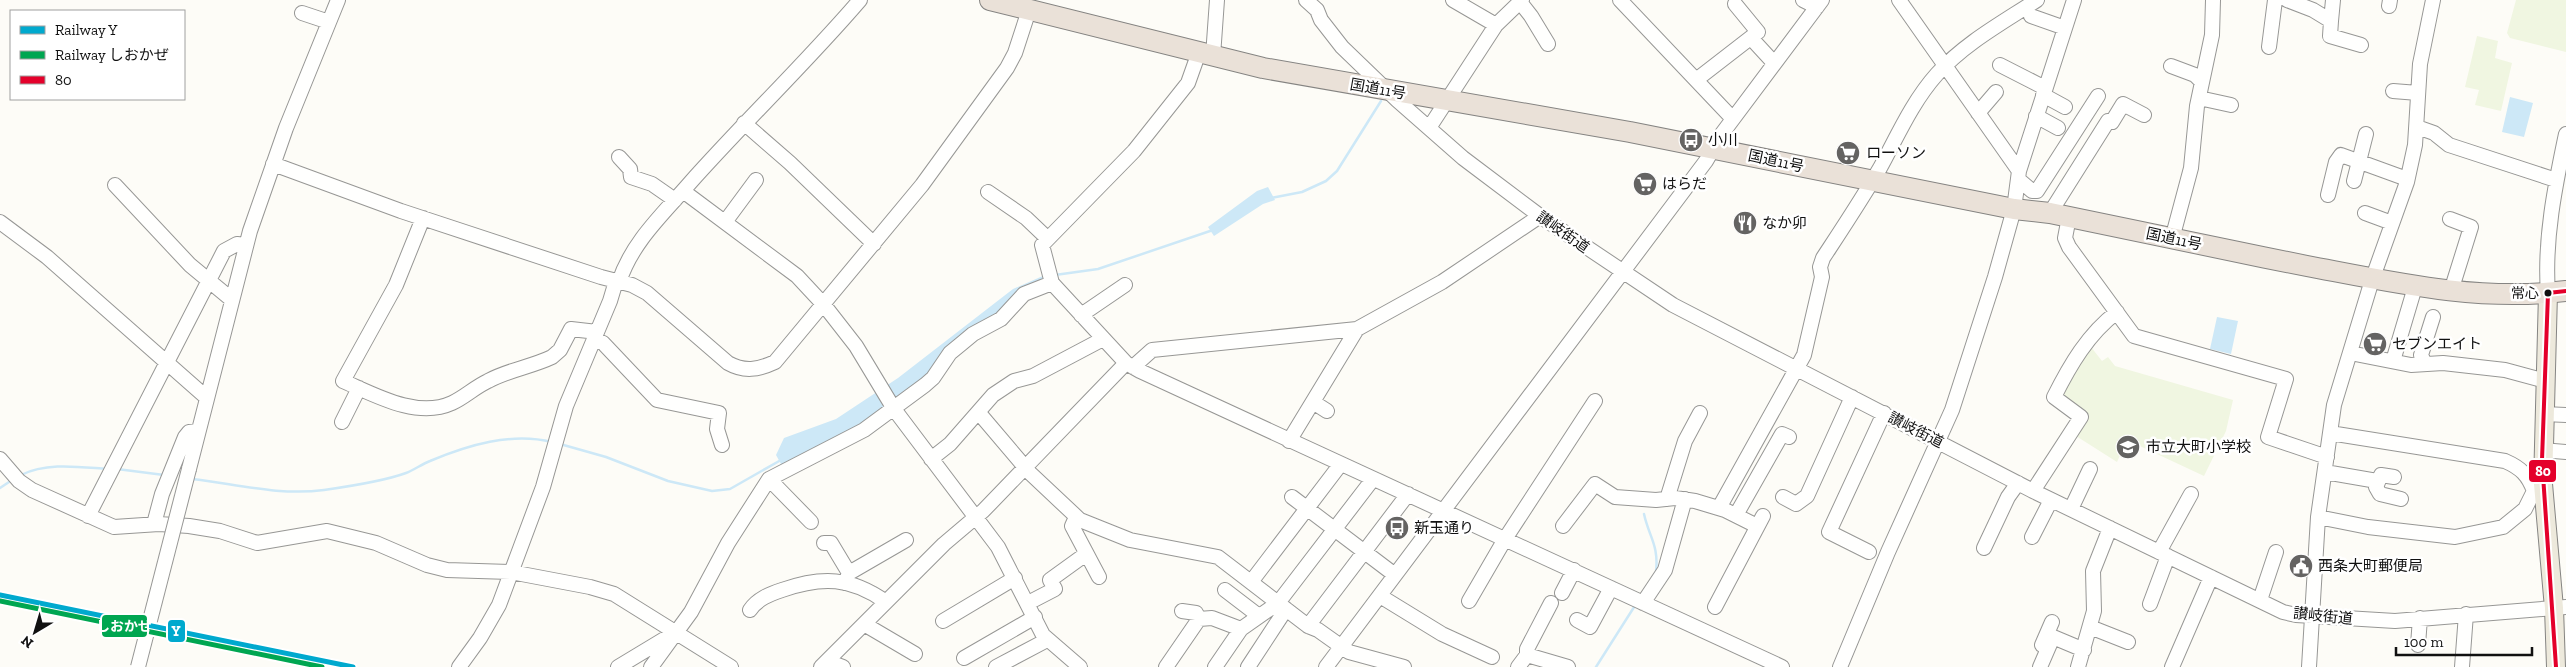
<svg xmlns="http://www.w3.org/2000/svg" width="2566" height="667" font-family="'Zilla Slab','Noto Sans JP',serif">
<rect width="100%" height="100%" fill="#fdfcf7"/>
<path fill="#f0f6e1" d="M2516,0h50v52l-56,-14 -3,-5z
M2477,36l21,5 -3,17 17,5 -11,48 -26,-6 4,-15 -14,-3z
M2091,347l11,14 6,-4 7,9 118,34 -7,31 -22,45 -77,-36 -10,22 -41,-26 13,-21 -25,-18 -1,-4z"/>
<path fill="#cde8f7" d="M2510,97l23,6 -9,34 -22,-5z
M1268,187l7,13 -12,4 -49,32 -6,-9 49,-36z
M1045,275v3l-183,149 -91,44 10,-7 -5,-9 8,-17 52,-19 62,-41 115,-89z
M2217,317l21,4 -7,33 -21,-5z"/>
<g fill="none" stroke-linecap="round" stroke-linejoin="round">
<path stroke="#cde8f7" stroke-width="2.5" d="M1271,198l31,-6 24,-11 11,-10 44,-70
M1055,275l43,-6 115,-39
M560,444l46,13 62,24 44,10 18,-2 51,-29
M117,469l47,6
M21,475c26,-13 58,-8 86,-6
M192,479c44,5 87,17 132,11 21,-3 63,-10 82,-17 8,-3 16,-9 24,-12 38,-16 81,-29 122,-19
M0,488l12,-8
M1644,514c5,23 15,31 12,58
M1596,667l40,-63"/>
<g stroke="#979795" stroke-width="16">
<path id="minor" d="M1306,0l11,10 4,10 21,27 55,53 66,58 77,58 133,89 360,186 250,121 13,3 99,6 171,-14
M1453,0l43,25
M1620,0l113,119
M1803,0l14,7
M1899,0l120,171
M2287,0l26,10 18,11 -1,15 31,9
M1520,2l11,14 17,28
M2389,6l1,-6
M302,13l27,9
M2031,16l34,12
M2331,21l2,-21
M1751,38l23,25
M2269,47l6,-47
M1199,52l-11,31 -54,68 -92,94 10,38 74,80 14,8 642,296
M1213,56l4,-56
M2000,65l45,23
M2171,66l24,9 7,7
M1696,80l62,-48 -23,-28
M2393,91l25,2
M2043,95l22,12
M2199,98l32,7
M1978,113l18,-21
M2036,116l22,12
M744,123l46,40 84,81
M2417,127l17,6 15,12 107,35
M1429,128l67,-103 26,-25
M619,157l11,12 1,8 21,7 23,16
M273,164l128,47 200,66 31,8 15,8 81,70c16,9 30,7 47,-1l147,-177 85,-117 8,-15 14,-43
M2018,179l14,12h5l61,-95
M2354,181l12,-47
M115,185l75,80 41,34
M683,191l114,85 27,29 32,41 38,63 104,138 45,88 37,32
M988,192l38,26 21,20
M2328,195l8,-33 5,-7 66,24
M2050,213l58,-92 4,1 11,-18 21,11
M2365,213l27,10
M2069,217l-4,21 4,9 65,89 152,43 -18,58 59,20
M423,218l-27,67 -53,96c32,14 74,38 109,22 13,-6 23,-16 36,-22 20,-11 43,-14 64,-24l8,-7 11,-21 26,3
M2450,219l21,8 -20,64
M0,222l47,35 160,141
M725,222l31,-42
M2172,239l19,-71 6,-62 15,-71 1,-35
M619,282c13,-40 44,-68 70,-98 56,-63 117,-121 171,-184
M2548,293c-4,-53 7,-107 18,-159
M1081,315l44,-30
M594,339l9,4 54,57 62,13 -2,16 5,16
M2350,353l61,12 32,-2 62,7 41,11
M2393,361l22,-74
M2425,364l-4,-9 12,-38
M1133,367l19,-17 205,-21 85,-47 98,-66
M1313,402l14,9
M979,413l51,60 50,47 50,20 88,17 90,69 10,4 31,22 55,15
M2544,414l22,1
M342,422l17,-34
M2330,433l175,28c16,7 23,14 29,30h8
M1289,441l68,-112
M2542,450l24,2
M0,459l19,22 13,9 82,37 45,-3 30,2 31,5 37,12 70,-12 49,12 51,22 20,5 64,2 79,15 24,7 117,73
M931,459l19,-15 43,-49 21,-14 19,-5 70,-37
M189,469l61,-238 36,-103 52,-128
M2325,472l52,9
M2394,477l-13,-2 -5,12 4,7 21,5
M769,479l42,43
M2033,491l48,-74 -27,-20c16,-32 34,-63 63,-85
M1292,497l103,78
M1783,497l13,7 11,-8 45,-99
M1667,499l18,-58 15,-28
M1719,508l85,-153 18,-78 -2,-10 3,-9c19,-29 39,-59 57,-90 17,-31 32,-66 57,-94 28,-31 65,-51 100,-74
M2071,509l19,-40
M1736,515l46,-81 7,3
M88,516l136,-265 13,-7 9,1
M1076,517l-4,9 27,51
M2318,517l50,10 87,10 48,-10 22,-18 9,-18
M154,524l8,-30 23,-57 4,-5 9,-1
M1563,526l32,-42 20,13 41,3 19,-2 20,3 30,9 32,16
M2032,537l19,-37
M824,543h7l18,30
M1984,548l24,-51 10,-14
M1869,552l-40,-20 55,-119
M2159,552l32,-58
M1251,582l89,-117
M845,583l4,-10 57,-33
M1225,590l34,26
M1562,593l12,-23
M1380,596l62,38 50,23
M2260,600l16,-48
M1469,601l36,-62 90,-138
M1028,603l27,-14 -5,-9 36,-26
M1643,603l22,-33 20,-71
M2150,604l18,-48
M1715,607l48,-91
M750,610c7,-11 20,-16 32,-20 40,-14 69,-13 104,12
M1182,611l14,2 3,6 13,-1 29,11
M1577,620l13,7 21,-39
M943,621l72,-43
M864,624l51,30
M1308,626l100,-132
M2090,627l38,15
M2042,645l10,-23
M2418,645l2,-27
M1527,655v-6l24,-46
M964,658l71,-41
M827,661l16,6
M459,667l21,-29 19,-33 44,-118 23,-81 44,-105 6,-20
M618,667l53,-32
M651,667l40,-55 37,-69 41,-64 95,-49 61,-45 8,-7 17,-25 11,-9 12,-10 28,-15 23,-25 28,-11
M821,667l123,-123 39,-33 143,-148
M996,667l51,-27
M1166,667l33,-48
M1215,667l26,-38 37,-26 95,-124
M1248,667l38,-58
M1326,667l380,-506 15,-26 101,-135
M1518,667l9,-12 41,12
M1840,667l48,-115 64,-142 43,-133 19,-68 5,-38 55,-171
M2040,667l13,-30 31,13
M2078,667l16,-56 -1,-40 17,-43
M2172,667l39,-90
M2309,667l9,-150 16,-112 38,-125 35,-98 8,-37 5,-81 13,-64
M2462,667l4,-53"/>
</g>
<g stroke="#858482" stroke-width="20">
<path id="major" d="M2548,293l-5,191 11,124 2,59"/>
</g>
<g stroke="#858482" stroke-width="22">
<path id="highway" d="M990,0l273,68 367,64 384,77 36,4c85,18 171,36 257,53 85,16 171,36 259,25"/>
</g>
<use href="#minor" stroke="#fffffe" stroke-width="14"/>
<use href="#major" stroke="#ede9dc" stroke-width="18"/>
<use href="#highway" stroke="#eae1d8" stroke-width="20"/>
<g stroke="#979795" stroke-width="16" stroke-linecap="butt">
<path id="minor-bridge" d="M138,667l51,-198"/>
</g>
<use href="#minor-bridge" stroke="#fffffe" stroke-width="14"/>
<g stroke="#fff" stroke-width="8">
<path id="bus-1" d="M2556,667l-14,-207 6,-167 18,-2"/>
</g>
<use href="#bus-1" stroke="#e4002b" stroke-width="4"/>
<g stroke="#fff" stroke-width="9">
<path id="rail-1" d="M0,595l353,72"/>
</g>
<g stroke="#fff" stroke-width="9">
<path id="rail-2" d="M0,601l322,66"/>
</g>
<use href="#rail-1" stroke="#00a9ce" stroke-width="5"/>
<use href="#rail-2" stroke="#00a651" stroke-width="5"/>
</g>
<defs>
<g id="bus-disc" transform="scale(1.25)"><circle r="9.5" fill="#646362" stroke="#fff"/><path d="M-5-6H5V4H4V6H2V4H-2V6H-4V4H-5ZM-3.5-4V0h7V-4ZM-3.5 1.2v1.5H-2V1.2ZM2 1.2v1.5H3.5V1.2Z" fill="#fff"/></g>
<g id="supermarket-disc" transform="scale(1.25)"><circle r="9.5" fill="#646362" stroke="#fff"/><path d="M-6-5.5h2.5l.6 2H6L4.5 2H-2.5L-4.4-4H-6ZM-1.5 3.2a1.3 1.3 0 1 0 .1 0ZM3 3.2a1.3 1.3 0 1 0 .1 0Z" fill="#fff"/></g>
<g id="restaurant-disc" transform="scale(1.25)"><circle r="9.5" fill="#646362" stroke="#fff"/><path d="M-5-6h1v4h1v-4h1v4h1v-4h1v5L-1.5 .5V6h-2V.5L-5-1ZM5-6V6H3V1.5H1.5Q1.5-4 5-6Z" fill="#fff"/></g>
<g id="school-disc" transform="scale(1.25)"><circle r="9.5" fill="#646362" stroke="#fff"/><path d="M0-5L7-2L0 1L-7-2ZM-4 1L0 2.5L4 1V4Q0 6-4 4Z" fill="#fff"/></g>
<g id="civic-disc" transform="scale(1.25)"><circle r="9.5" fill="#646362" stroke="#fff"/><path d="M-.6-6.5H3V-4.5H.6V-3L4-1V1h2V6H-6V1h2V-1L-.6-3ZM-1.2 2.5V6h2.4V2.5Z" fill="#fff"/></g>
</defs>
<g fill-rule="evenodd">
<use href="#bus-disc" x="1691" y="140"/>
<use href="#supermarket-disc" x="1848" y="153"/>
<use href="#supermarket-disc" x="1645" y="184"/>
<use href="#restaurant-disc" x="1745" y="223"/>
<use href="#supermarket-disc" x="2375" y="344"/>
<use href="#school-disc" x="2128" y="447"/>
<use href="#bus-disc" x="1397" y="528"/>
<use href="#civic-disc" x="2301" y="566"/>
</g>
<circle fill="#111" stroke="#fff" stroke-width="2" cx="2548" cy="293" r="4.5"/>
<g text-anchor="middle" stroke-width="5" stroke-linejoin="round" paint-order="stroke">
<g font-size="14" fill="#111" stroke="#fff" text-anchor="end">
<text x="2539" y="298">常心</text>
</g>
<g font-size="15" fill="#111" stroke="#fff">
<text transform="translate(1378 89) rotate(10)" y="5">国道11号</text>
<text transform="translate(1776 161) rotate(12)" y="5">国道11号</text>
<text transform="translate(1563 232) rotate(35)" y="5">讃岐街道</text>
<text transform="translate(2174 239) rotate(12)" y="5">国道11号</text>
<text transform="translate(1916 430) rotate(27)" y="5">讃岐街道</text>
<text transform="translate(2323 616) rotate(6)" y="5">讃岐街道</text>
</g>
<g font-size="15" fill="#111" stroke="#fff" text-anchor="start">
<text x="1708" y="145">小川</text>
<text x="1866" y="158">ローソン</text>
<text x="1662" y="189">はらだ</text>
<text x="1762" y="228">なか卯</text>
<text x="2392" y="349">セブンエイト</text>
<text x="2146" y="452">市立大町小学校</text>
<text x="1414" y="533">新玉通り</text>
<text x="2318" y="571">西条大町郵便局</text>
</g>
</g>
<g stroke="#fff" stroke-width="2">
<rect x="2528" y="459" width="29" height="24" rx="5" fill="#e4002b"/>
<rect x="101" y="614" width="47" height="24" rx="5" fill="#00a651"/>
<rect x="167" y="619" width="19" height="24" rx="5" fill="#00a9ce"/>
</g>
<g font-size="14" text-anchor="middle" font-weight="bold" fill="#fff">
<text x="2543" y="476">80</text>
<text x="124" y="631">しおかぜ</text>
<text x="176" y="636">Y</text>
</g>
<rect x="10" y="10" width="175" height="90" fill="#ffffff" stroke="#a0a0a0"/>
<rect x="20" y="26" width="25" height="8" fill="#00a9ce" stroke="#a0a0a0"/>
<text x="55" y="35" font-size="15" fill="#111111">Railway Y</text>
<rect x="20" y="51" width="25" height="8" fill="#00a651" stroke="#a0a0a0"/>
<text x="55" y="60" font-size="15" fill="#111111">Railway しおかぜ</text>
<rect x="20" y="76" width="25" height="8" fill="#e4002b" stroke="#a0a0a0"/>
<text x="55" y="85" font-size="15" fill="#111111">80</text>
<g transform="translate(35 632) rotate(218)" stroke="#ffffff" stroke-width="4" paint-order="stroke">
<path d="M0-4L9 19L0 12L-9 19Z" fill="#111111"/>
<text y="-8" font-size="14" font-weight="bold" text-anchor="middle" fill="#111111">N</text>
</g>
<path d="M2396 647v8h136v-8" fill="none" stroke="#111111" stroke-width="2.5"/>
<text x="2404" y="647" font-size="15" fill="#111111" stroke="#ffffff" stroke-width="4" paint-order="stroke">100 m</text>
</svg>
